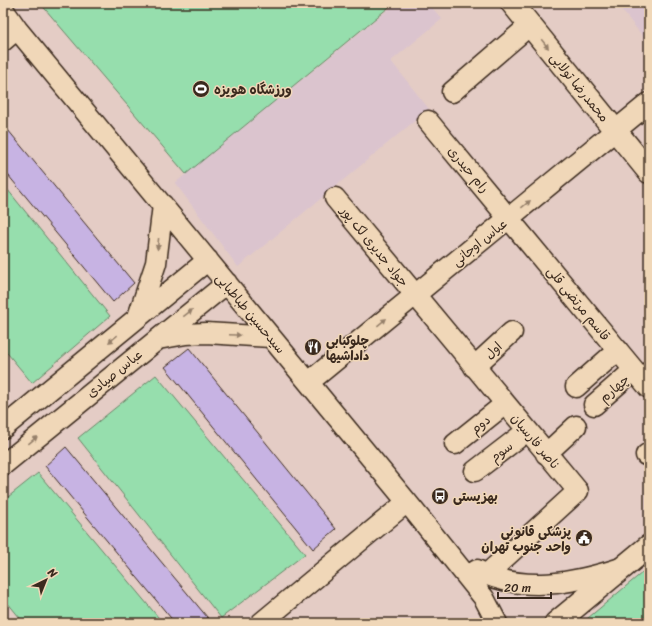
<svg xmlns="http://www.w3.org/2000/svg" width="652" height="626" font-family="Sriracha,'Playpen Sans Arabic',sans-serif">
<rect width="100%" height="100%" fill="#e4ccc5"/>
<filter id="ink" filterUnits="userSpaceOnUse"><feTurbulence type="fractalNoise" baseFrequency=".025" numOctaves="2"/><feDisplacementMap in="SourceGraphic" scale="8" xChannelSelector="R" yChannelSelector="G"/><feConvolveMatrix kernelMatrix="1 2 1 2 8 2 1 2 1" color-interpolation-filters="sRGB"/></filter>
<g filter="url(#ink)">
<path fill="#dbc4ce" d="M396,3h32l14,16 -51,42 38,48 -191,158 -63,-84z
M616,3h33v41z"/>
<path fill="#96dead" stroke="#688466" d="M40,3h354l-208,171z
M3,184l107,132 -78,67 -29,-35z
M156,375l149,179 -84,64 -143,-180z
M38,473l125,150h-139l-21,-26v-96z
M649,567v56h-67z"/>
<path fill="#c7b3e3" stroke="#3b2a1e" d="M3,124l131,159 -21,19 -110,-133z
M189,348l147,181 -23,20 -148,-182z
M66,447l146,176h-37l-130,-157z"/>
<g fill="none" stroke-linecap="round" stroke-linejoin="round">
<g stroke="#3b2a1e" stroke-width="23">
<path id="minor" d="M3,9l14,20 390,473 77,96 13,25
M3,41l14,-12
M452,92l78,-67
M428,121l221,267
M335,198l243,293 -92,84
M138,317l18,-54 7,-58
M158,339l28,-5 20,-1 65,4
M474,367l38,-35
M309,382l340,-279
M576,387l42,-37
M594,405l40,-35
M3,428l205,-168
M455,444l50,-40
M546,454l30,-28
M646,455l3,-2
M3,465l224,-182
M475,471l52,-40
M477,570c45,24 98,13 144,-2
M261,623l146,-121"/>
</g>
<g stroke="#3b2a1e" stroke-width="25">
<path id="major" d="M512,3l137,169"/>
</g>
<g stroke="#3b2a1e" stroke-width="25">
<path id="highway" d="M556,623l93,-77"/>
</g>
<use href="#minor" stroke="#f0d7b8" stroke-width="20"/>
<use href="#major" stroke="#f0d7b8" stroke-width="22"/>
<use href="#highway" stroke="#f0d7b8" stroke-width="22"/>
</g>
<defs><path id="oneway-solid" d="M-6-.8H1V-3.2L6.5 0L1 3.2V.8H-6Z"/></defs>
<g fill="#96806b">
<use href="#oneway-solid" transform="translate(545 44) rotate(51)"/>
<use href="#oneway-solid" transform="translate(526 204) rotate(-39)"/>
<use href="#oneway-solid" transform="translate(158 244) rotate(96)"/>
<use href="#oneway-solid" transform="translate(188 313) rotate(-38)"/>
<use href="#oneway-solid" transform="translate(382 322) rotate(-39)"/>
<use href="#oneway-solid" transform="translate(235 335) rotate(3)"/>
<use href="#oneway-solid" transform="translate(113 339) rotate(141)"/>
<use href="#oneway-solid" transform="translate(33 440) rotate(-39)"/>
</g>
</g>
<defs>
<g id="stadium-disc" transform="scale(0.9)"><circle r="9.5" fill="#3b2a1e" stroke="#f0d7b8"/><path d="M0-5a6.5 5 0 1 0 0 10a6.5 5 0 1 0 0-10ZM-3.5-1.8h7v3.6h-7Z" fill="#fff"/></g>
<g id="restaurant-disc" transform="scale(0.9)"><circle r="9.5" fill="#3b2a1e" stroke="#f0d7b8"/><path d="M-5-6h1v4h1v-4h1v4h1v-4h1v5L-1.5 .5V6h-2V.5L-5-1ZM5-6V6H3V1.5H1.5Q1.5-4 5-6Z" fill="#fff"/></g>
<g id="bus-disc" transform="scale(0.9)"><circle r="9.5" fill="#3b2a1e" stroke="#f0d7b8"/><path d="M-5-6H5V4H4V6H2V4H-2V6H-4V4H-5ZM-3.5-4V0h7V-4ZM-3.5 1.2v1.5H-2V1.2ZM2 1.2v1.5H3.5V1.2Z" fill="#fff"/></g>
<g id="civic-disc" transform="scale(0.9)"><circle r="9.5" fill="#3b2a1e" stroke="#f0d7b8"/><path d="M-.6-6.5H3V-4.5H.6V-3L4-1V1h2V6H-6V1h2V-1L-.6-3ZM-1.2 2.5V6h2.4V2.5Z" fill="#fff"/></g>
</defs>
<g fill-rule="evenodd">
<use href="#stadium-disc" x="201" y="89"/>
<use href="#restaurant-disc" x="313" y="347"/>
<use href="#bus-disc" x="440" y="496"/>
<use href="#civic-disc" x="584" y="538"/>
</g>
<g text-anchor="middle" stroke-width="3" stroke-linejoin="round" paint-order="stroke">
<g font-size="13" fill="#3b2a1e" stroke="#f0d7b8">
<text transform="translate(580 87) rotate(51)" y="5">محمدرضا تولایی</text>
<text transform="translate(469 169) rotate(50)" y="5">رام حیدری</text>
<text transform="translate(479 242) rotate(-39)" y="5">عباس اوجانی</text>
<text transform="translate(375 246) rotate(51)" y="5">جواد جدیری لک پور</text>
<text transform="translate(579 303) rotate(51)" y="5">قاسم مرتضی قلی</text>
<text transform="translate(251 313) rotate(50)" y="5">سیدحسین طباطبایی</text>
<text transform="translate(493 350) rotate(-43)" y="5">اول</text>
<text transform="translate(114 373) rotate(-39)" y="5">عباس صیادی</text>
<text transform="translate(614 388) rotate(-41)" y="5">چهارم</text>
<text transform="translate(480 424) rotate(-39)" y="5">دوم</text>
<text transform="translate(536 441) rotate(50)" y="5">ناصر فارسیان</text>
<text transform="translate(501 451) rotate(-37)" y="5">سوم</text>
</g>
<g font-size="13" font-weight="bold" fill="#3b2a1e" stroke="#f0d7b8" text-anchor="start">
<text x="214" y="94">ورزشگاه هویزه</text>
<text x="326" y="345">چلوکبابی<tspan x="326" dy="15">داداشیها</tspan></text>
<text x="453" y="501">بهزیستی</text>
<text x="571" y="536" text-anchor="end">پزشکی قانونی<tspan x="571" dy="15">واحد جنوب تهران</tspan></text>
</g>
</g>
<rect width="652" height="626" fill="none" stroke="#f0d7b8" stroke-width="16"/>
<rect x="8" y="8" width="636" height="610" fill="none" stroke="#3b2a1e" stroke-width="1.5" filter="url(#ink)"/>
<g transform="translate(46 580) rotate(43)" stroke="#f0d7b8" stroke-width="3" paint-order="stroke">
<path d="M0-3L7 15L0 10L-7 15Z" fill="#3b2a1e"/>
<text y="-6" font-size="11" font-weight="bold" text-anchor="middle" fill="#3b2a1e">N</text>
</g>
<path d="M498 592v6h53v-6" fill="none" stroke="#3b2a1e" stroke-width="2"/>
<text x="504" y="592" font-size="12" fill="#3b2a1e" stroke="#f0d7b8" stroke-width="3" paint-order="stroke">20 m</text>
</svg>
